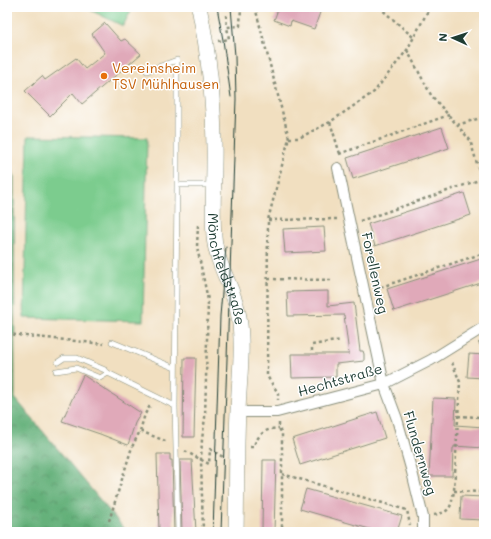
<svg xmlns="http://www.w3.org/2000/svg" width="491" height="539" font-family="Mali,sans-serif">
<defs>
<pattern id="forest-crowns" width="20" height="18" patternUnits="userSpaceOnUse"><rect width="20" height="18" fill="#64b079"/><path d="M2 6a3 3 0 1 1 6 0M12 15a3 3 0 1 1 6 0" fill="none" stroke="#529064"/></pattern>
</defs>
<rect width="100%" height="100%" fill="#fff"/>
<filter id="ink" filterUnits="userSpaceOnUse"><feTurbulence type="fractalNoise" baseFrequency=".025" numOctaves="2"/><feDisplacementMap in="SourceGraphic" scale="8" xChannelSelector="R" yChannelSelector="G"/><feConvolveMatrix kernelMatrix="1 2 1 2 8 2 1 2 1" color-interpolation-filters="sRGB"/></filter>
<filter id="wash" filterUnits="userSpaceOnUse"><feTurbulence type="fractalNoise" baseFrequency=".012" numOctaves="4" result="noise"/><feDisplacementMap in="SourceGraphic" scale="16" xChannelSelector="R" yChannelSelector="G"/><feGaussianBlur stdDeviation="0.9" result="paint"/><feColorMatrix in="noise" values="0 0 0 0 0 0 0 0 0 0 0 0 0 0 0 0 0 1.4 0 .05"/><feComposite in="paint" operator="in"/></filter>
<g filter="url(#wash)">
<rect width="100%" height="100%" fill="#f1dfc0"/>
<path fill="url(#forest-crowns)" stroke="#427656" d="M7,149l7,26 1,223 112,134h-120z"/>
<path fill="#7bcc8e" stroke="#4d8461" d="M84,7h49l-10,19z
M28,136l119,2 -4,183 -119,-3z"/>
<g id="blocks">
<path fill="#e0a9b9" d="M279,7h43l-8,22 -23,-8 -1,5 -16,-6z
M105,23l16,18 4,-2 16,15 -59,50 -9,-11 -23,23 -25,-25 17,-15 3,4 31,-22 9,11 20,-16 -13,-19z
M442,127l7,21 -96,31 -6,-21z
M464,193l7,22 -96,31 -7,-22z
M324,227l2,24 -41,2 -2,-24z
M484,258v24l-90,29 -7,-22z
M328,291v15l26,-3 6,48h3l1,3v7l-28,3v13l-44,1 -1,-24h58l-5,-39 -56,1 -1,-24z
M469,354l15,1v23l-17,-1z
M184,358h12l-2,79h-11z
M83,375l58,38 -6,10 -7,22 -28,-11 -38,-13z
M433,398l23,1 -1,26 29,2v21l-30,-2v2h-1l-1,28h-23z
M377,412l8,26 -85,27 -8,-26z
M157,454h13v6h2l2,72h-15z
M180,460h12l4,72h-14z
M263,460h13l-2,72h-12z
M306,489l96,27 -5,16h-17l-80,-23z
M461,496l23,1v23l-24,-1z"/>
</g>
</g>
<g filter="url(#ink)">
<use href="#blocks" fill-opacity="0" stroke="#888e7a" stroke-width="1"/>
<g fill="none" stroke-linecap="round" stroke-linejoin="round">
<g stroke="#888e7a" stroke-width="6">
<path id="lane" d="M147,71l30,-11v125
M112,342l63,26
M58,362l6,-4h13l28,12 3,3 67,33
M56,371l20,-3 24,10 8,-5
M178,532l-3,-126 2,-221h36"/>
</g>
<g stroke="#888e7a" stroke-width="12">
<path id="street" d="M338,168l46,216 13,35 15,53 11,45v15
M238,412h39l107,-28 47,-24 53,-33"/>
</g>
<g stroke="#888e7a" stroke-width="16">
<g id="secondary">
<path id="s1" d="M199,7c11,52 16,104 15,157 0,24 -2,48 0,72 2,29 21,53 25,81 5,31 0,63 -1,94 -2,40 -1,81 -2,121"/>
</g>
</g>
<path stroke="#888e7a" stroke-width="2.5" stroke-dasharray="3 3" stroke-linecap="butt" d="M255,7l34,131 -21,82 -1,156 11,17v7
M379,7l34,30
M226,15l1,12
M218,41l11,-2 -2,-12 13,-1 1,-19h2
M407,50l24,45 39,45 14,47
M330,122l10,32
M457,125l27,-8
M289,138h10l31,-16 44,-30 33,-42 23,-43
M339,154l110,-39
M268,220l70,-1
M360,221l122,-42
M198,225l-1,22 11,53 -3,118 -3,21 -1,21 2,72
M268,279l66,1
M375,289l109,-36
M7,334l97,10
M479,342l5,9
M312,351v-6l29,-5
M458,416l21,1 3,2 2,1
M279,423v5l3,6v98
M140,431l5,-17 6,-10
M250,447h3c6,-13 11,-18 26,-19
M185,451l24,13 1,-15 13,8
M282,474l125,36 3,15
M454,491l30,1
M434,515c17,-3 17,-8 20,-24l6,-109 -9,-22
M109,521l23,-74 8,-16 28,11"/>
<use href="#lane" stroke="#fff" stroke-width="5"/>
<use href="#street" stroke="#fff" stroke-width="10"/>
<use href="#secondary" stroke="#fff" stroke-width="15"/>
<path stroke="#1f3d34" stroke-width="1" d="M217,7l6,33 8,57
M213,532l7,-216 6,-69
M221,532l15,-433 -1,-43 -4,-49"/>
</g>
</g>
<circle fill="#e8710a" stroke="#fff" stroke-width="1.5" cx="104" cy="76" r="4"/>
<g text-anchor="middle" stroke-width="3" stroke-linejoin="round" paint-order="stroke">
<g font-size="14" fill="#c56008" stroke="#fff" text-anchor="start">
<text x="112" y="73">Vereinsheim<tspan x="112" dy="16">TSV Mühlhausen</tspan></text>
</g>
<g font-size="14" fill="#1f3d34" stroke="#fff">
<text dy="5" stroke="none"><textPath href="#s1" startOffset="265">Mönchfeldstraße</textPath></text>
<text transform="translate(375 273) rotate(78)" y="5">Forellenweg</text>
<text transform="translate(340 380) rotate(-16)" y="5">Hechtstraße</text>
<text transform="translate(420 453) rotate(74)" y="5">Flundernweg</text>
</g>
</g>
<rect width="491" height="539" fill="none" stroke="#fff" stroke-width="24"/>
<g transform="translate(453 38) rotate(273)" stroke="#ffffff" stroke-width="3" paint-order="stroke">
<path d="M0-3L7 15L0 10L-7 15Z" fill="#1f3d34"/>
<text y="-6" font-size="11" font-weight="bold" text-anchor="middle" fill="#1f3d34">N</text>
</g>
</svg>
